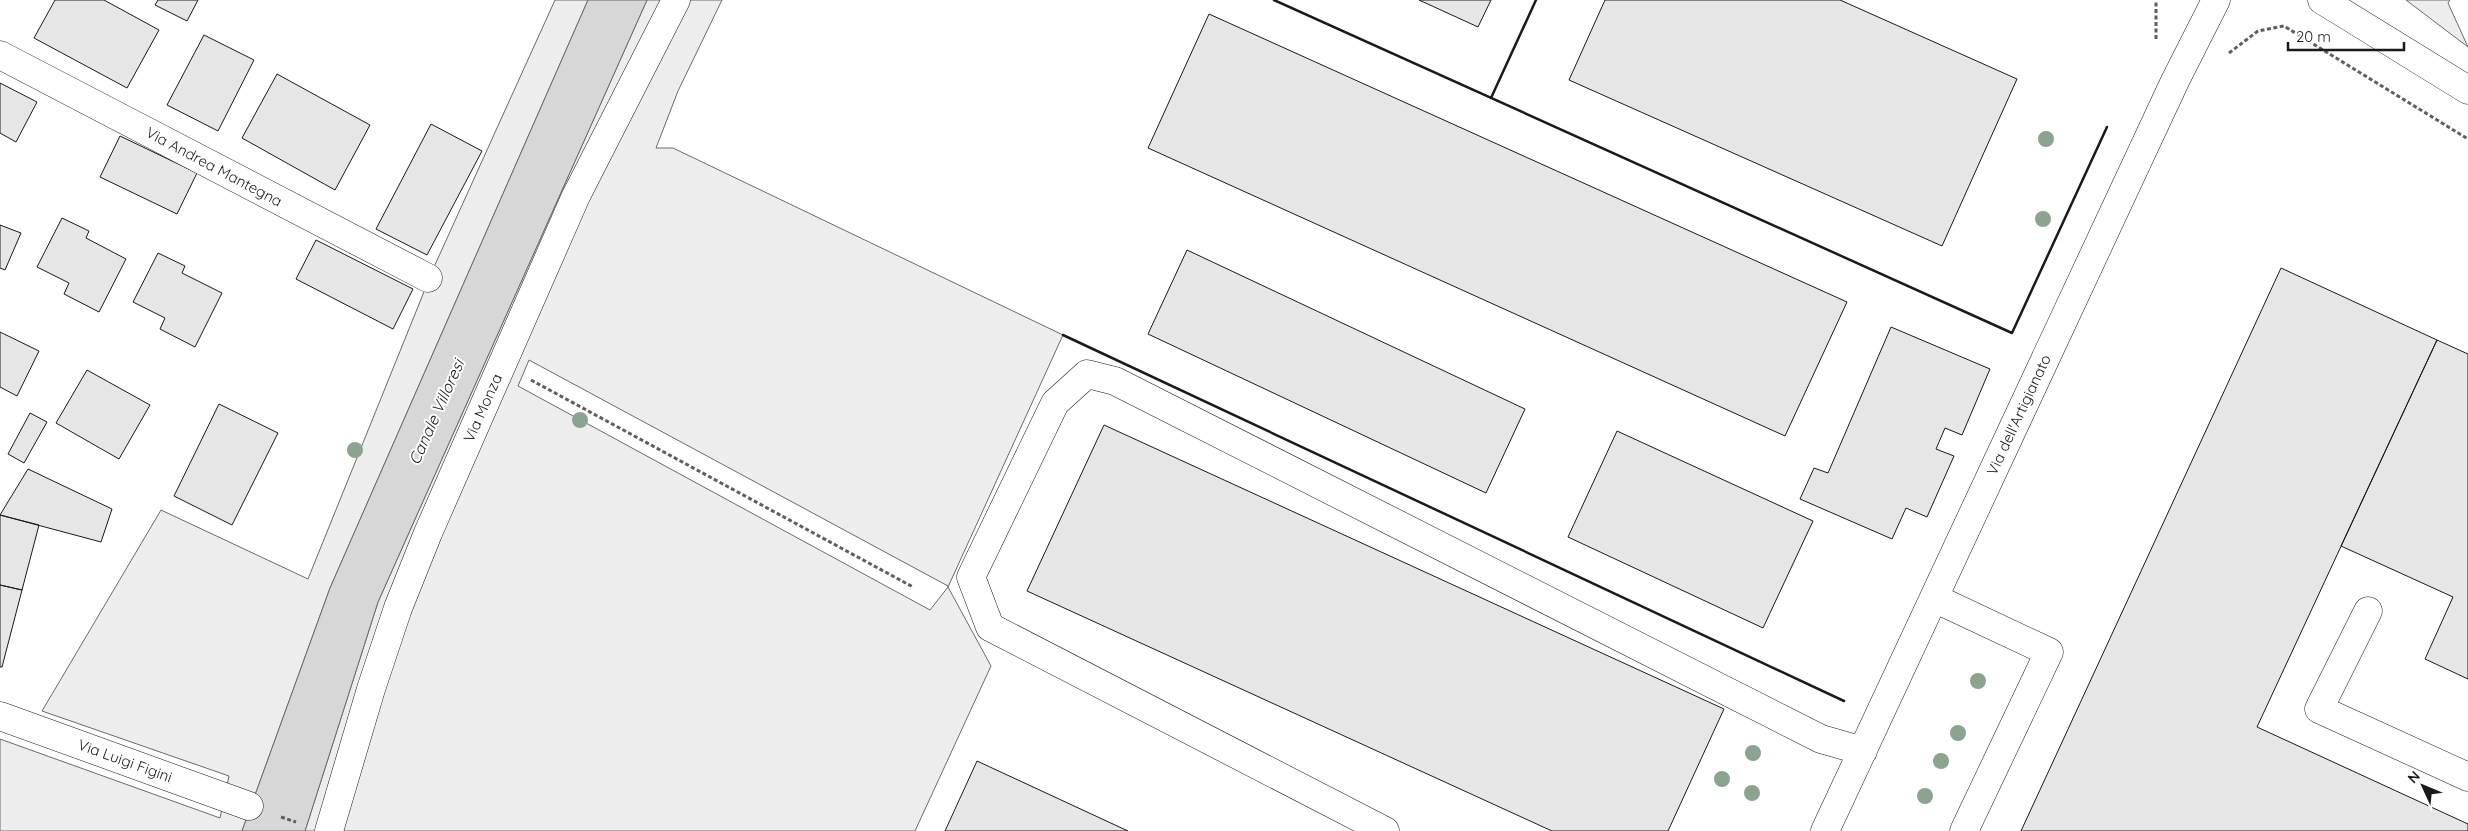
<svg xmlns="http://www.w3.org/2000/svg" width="2468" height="831" font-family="Quicksand,sans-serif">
<rect width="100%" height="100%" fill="#fff"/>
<path fill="#ededed" stroke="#6a6a6a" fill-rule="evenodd" d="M555,0h33l-258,588 -88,243h-242v-92l220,79 9,-42 -187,-65 119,-201 147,69 126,-312z
M647,0h75l-44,91 -22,57h17l390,187 -115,252 43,79 -76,165h-610l73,-229zM529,360l419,226v1l-18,23 -412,-224z
M2406,0h44l-2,3 20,44z"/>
<path fill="#d7d7d7" stroke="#6a6a6a" d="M588,0h59l-269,602 -73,229h-63l88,-243z"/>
<path fill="#e6e6e6" stroke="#1a1a1a" d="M55,0h49l55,30 -32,58 -93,-50z
M158,0h40l-11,21 -32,-16z
M1419,0h72l-13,27z
M1605,0h235l177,79 -75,167 -373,-166z
M1209,14l638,288 -62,134 -637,-288z
M204,35l50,25 -36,71 -51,-26z
M277,74l93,51 -35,65 -93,-52z
M0,83l37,19 -21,40 -16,-9z
M431,124l51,27 -55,104 -51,-26z
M120,136l77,37 -20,41 -77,-37z
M62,218l27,13 -3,7 40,21 -27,53 -35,-18 5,-11 -32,-16z
M0,225l21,8 -16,37 -5,-2z
M316,240l97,49 -20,40 -97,-50z
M1187,250l338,159 -39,84 -338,-159z
M158,253l27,13 -3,7 40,20 -27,54 -35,-18 5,-11 -32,-16z
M2281,268l156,72 -180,387 211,97v7h-447z
M1891,327l99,42 -28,66 -17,-7 -9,21 18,7 -27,61 -21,-9 -14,31 -92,-40 14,-31 14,5z
M0,332l39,19 -22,45 -17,-9z
M2437,340l31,14v325l-43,-20 28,-62 -112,-51z
M87,370l63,35 -31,54 -63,-36z
M219,404l59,29 -46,92 -58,-29z
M30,413l17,9 -23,41 -16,-9z
M1104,425l620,284 -56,122h-116l-525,-240z
M1617,431l196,90 -50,107 -195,-91z
M28,469l84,40 -11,33 -101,-27z
M0,515l39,10 -17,65 -22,-5z
M0,585l22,5 -20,77h-2z
M977,761l151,70h-183z"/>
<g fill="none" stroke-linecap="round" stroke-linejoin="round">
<g stroke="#1a1a1a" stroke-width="29">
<path id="minor" d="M2322,0l146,90
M0,55l428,223
M1934,598l115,54 -85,179
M2368,611l-49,98 149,68
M0,716l249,90
M329,831l42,-142 27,-81 30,-75 148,-337 100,-196
M1385,831l-395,-204 -19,-50 84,-174 32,-29 28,7 706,358 42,12
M1825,831l350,-750 41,-81"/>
</g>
<path stroke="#5f5f5f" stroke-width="3" stroke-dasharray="4 2.5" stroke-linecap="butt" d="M2156,39v-39
M2229,53l29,-22 26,-5 184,113
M531,380l382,207
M281,817l15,5"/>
<use href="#minor" stroke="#fff" stroke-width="28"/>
<path stroke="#1a1a1a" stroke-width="2.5" d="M1274,0l738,333 95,-206
M1491,98l45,-98
M1063,335l781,366"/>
</g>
<g fill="#8aa48f">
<circle cx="2046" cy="139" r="8"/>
<circle cx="2043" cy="219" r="8"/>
<circle cx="580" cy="420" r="8"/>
<circle cx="355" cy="450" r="8"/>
<circle cx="1978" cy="681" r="8"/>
<circle cx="1958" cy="733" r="8"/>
<circle cx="1753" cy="753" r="8"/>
<circle cx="1941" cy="761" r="8"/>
<circle cx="1722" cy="779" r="8"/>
<circle cx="1752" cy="793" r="8"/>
<circle cx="1925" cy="796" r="8"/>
</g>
<g text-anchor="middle" stroke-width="4" stroke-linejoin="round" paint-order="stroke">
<g font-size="15" fill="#1a1a1a" stroke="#fff">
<text transform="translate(214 167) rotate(28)" y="5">Via Andrea Mantegna</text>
<text transform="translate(483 408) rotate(-66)" y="5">Via Monza</text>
<text transform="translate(2019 415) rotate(-65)" y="5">Via dell'Artigianato</text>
<text transform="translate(125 761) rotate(20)" y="5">Via Luigi Figini</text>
</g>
<g font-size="16" font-style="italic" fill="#1a1a1a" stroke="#fff">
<text transform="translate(436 412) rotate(-66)" y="6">Canale Villoresi</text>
</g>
</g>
<g transform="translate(2423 786) rotate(314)" stroke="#ffffff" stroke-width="4" paint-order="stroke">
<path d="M0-4L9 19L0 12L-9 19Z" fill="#1a1a1a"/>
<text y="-8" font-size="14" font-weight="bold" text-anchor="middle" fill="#1a1a1a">N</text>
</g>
<path d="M2288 42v8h116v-8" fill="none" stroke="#1a1a1a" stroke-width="2.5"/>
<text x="2296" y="42" font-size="15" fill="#1a1a1a" stroke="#ffffff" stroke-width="4" paint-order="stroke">20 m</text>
</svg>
